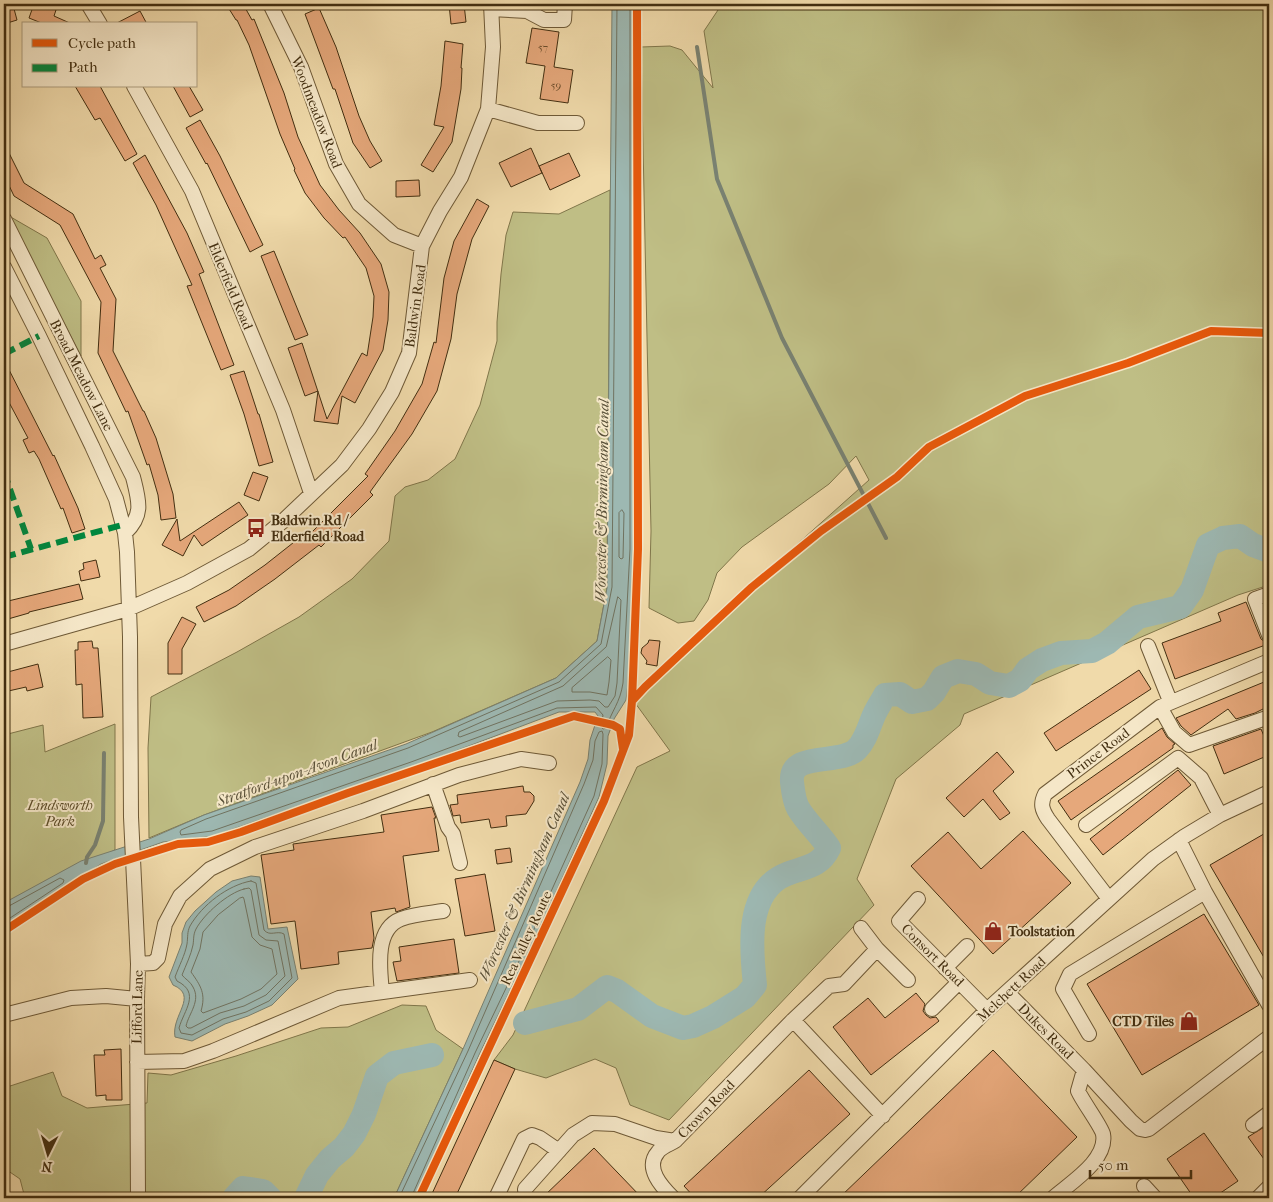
<svg xmlns="http://www.w3.org/2000/svg" width="1273" height="1202" font-family="'IM FELL French Canon',serif">
<rect width="100%" height="100%" fill="#f0daaa"/>
<filter id="stains"><feTurbulence type="fractalNoise" baseFrequency=".004" numOctaves="4"/><feColorMatrix values="0 0 0 0 .2 0 0 0 0 .09 0 0 0 0 .02 0 0 0 .5 -.17"/></filter>
<radialGradient id="worn" r=".72"><stop offset=".6" stop-color="#630" stop-opacity="0"/><stop offset="1" stop-color="#630" stop-opacity=".3"/></radialGradient>
<path fill="#bfbe85" stroke="#80764a" d="M722,4h547v581l-31,10 -274,119 -4,11 -64,54 -39,100 17,26 -205,215 -39,-15 -14,-37 -21,-9 -49,19 -31,-9 -21,-9 19,-25 124,-268 33,-16 -37,-51 19,-26 217,-194 -13,-24 -27,28 -87,63 -25,26 -9,27 -14,21 -16,2 -29,-15 2,-77 -10,-484 29,-1 12,4 31,38 -9,-57z
M610,190l-3,398 -10,53 -41,37 -124,54 -228,83 -55,23 -1,-90 3,-51 86,-45 62,-35 53,-38 37,-38 6,-45 10,-9 23,-7 27,-21 25,-54 17,-64v-19l4,-48 5,-39 7,-23 46,2z
M9,216l38,22 34,63v55z
M115,724v126l-111,53v-168l39,-10 2,27z
M402,1005l24,1 10,24 27,19 -69,149h-369l-5,-19 -16,-11v-80l49,-16 9,24 25,12 60,-5 1,-30 23,2 65,-19 85,-28 27,-1z"/>
<path fill="#9db8b2" stroke="#798171" d="M612,4h23v545l-7,135 -2,16 -12,19 -6,17 -1,28 -8,33 -64,141 -56,117 -64,143h-21l69,-149 117,-267 8,-23 2,-19 8,-24 -3,-4h-36l-146,55 -200,69 -50,6 -62,22 -89,59 -8,4v-24l77,-42 68,-22 55,-24 202,-71 150,-66 41,-37 10,-53z
M251,876l9,1 8,52 19,-2 11,52 -26,26 -24,11 -23,8 -33,17 -17,-4c-4,-22 24,-41 -2,-52l-4,-8 13,-34v-10l4,-11 9,-11 21,-19 16,-11z"/>
<g fill="none" stroke-linecap="round" stroke-linejoin="round">
<path stroke="#707361" stroke-width="1" d="M617,4l-5,583 -11,57 -42,38 -151,66 -202,71 -25,11 -1,2 1,3 31,-4 199,-69 146,-54 39,-1 7,8 -2,12 2,2 3,-1c6,-18 14,-25 17,-45l7,-134v-545
M622,510l2,3 -1,45 -2,1 -2,-2v-44z
M618,597l3,3 -4,83 -2,13 -7,11h-3l-6,-6 -9,-1 -33,1 -97,36 -2,-1 1,-4 104,-46 43,-39z
M608,657l3,3 -2,22 -2,13 -17,-3h-18v-4z
M251,881l5,2 8,47c6,7 13,0 20,4l8,44 -23,23 -23,11 -23,7 -31,16 -11,-2 -2,-5c5,-18 22,-35 -2,-47l-2,-4c4,-11 10,-22 12,-33 1,-7 0,-12 3,-18 12,-21 38,-41 61,-45z
M244,889l5,-1 2,2 8,45 7,5 12,1 7,35 -19,19 -22,11 -24,7 -29,15h-3l-2,-2c3,-13 15,-25 7,-39 -2,-5 -8,-8 -11,-12 4,-10 9,-20 11,-30 1,-6 0,-10 3,-16 8,-15 32,-36 48,-40z
M240,898l3,-1 1,2 8,38 8,8 12,4 5,25 -16,15 -20,10 -38,14 -2,-2c5,-17 0,-25 -10,-39l9,-23 3,-17 15,-17z
M4,907l5,-1 51,-28 4,2 -1,3 -59,39
M399,1198l69,-147 116,-267 9,-24 2,-19 4,-9 3,-1 1,3 -1,30 -8,32 -63,140 -56,117 -64,145"/>
<path stroke="#798171" stroke-width="4" d="M697,47l20,132 65,159 104,200
M86,863l1,-6 8,-12 8,-24 1,-68"/>
<path stroke="#9db8b2" stroke-width="24" d="M525,1023l53,-14 29,-22 10,4 35,25 31,12 10,-2 20,-9 32,-20 10,-12c-4,-36 -10,-95 32,-111 18,-7 33,-7 42,-26 -9,-14 -23,-26 -31,-40 -4,-7 -5,-17 -6,-26 -3,-32 49,-16 65,-33 9,-9 12,-23 17,-34 3,-7 8,-14 11,-20l15,-1 12,8 15,-3 7,-7 9,-15 15,-6 18,3 14,9 19,3 11,-6 8,-11 14,-9 19,-7 31,-2 15,-8 31,-26 42,-10 12,-17 16,-45 15,-7 17,-2 13,9 16,6
M234,1198l9,-10 20,3 7,7
M306,1198l11,-23 13,-16 14,-12 10,-13 10,-20 13,-38 17,-13 38,-8"/>
</g>
<path fill="#e6a87b" stroke="#422e10" d="M34,4h5l17,6 -2,6 18,8h-28l-15,-6z
M226,4h17l9,16 2,-1 30,74 14,44 22,48 19,25 21,23 21,31 8,28 -1,28 -5,30 -28,53 -13,-7 -4,28 -24,-3 4,-30 -13,5 -17,-48 14,-5 25,76 35,-66 5,3 6,-39 1,-21 -8,-28 -21,-31 -2,1 -19,-20 -19,-25 -11,-23 1,-1 -15,-35 -31,-89 -12,-25h-1z
M449,4h15l2,18 -15,2z
M13,5l4,15 -13,4v-16z
M319,8l17,39 23,69 11,25 12,20 -12,7 -17,-25 -18,-54h-2l-28,-75z
M140,11l7,13h-32z
M532,28l27,4 -5,35 19,3 -5,33 -28,-4 5,-33 -19,-3z
M445,41l18,3 -2,24h1l-1,21 -9,53 -19,30 -12,-7 23,-38 -10,-2 7,-39z
M75,86h25l37,68 -12,7 -25,-43 -5,2z
M173,86h16l14,24 -13,7z
M200,120l20,36 43,89 -13,7 -43,-89 -1,1 -20,-36z
M4,143l20,40 49,31 22,45 6,-4 5,10 -6,3 16,31 -3,52 30,60h1l12,27 17,56 3,24 -15,2 -3,-25 -9,-31 -2,1 -19,-54 -2,1 -28,-59 3,-51 -41,-77 -46,-29 -10,-21z
M531,148l11,25 -31,14 -12,-24z
M569,153l11,23 -30,14 -11,-24z
M145,155l42,78 17,39 -5,2 35,91 -13,5 -34,-84 5,-1 -36,-80 -23,-42z
M419,180l1,16 -24,1v-16z
M477,199l12,7 -17,33 -15,55 -6,45 -14,52 -25,43 -42,58 3,3 -52,52 -2,-2 -44,34 -39,27 -32,16 -8,-15 33,-17 36,-25 38,-30 3,3 62,-62 -3,-2 30,-43 27,-47 12,-42 2,1 8,-65 10,-37z
M274,251l34,84 -13,5 -34,-84z
M4,360l49,96 1,-1 24,53 7,21 -13,4 -9,-25 -2,1 -22,-50 -5,-8 -5,2 -6,-13 5,-2 -24,-45z
M244,371l14,43h1l14,48 -14,4 -15,-52 -14,-39z
M253,472l15,5 -9,24 -15,-6z
M239,502l9,13 -46,31 -8,-11 -11,21 -21,-11 15,-26 3,22z
M96,560l4,17 -19,4 -2,-10 5,-2 -1,-6z
M79,584l4,15 -54,13v1l-21,6 -4,-17z
M1246,602l15,37 7,5 -93,35 -13,-36 59,-22 -3,-8z
M182,617l14,7 -14,25v25h-14v-31z
M649,640l11,1 -3,25 -11,-2 1,-3 -6,-8 1,-5 6,-5z
M92,641l1,7h5l5,69 -20,1 -1,-34 -6,1 -1,-35h3v-8z
M38,664l5,23 -16,4 -1,-4 -22,5v-19z
M1139,670l12,19 -95,62 -12,-18z
M1269,680v26l-14,7 -19,6 -8,-10 -37,26 -10,-9 -5,-8z
M1162,728l5,9 8,7 -2,1v3l-102,72 -13,-19z
M1261,729l8,19v7l-45,19 -11,-28z
M997,752l17,20 -21,19 17,22 -10,7 -17,-21 -19,18 -18,-19z
M1178,770l13,15 -88,70 -13,-16z
M523,786l1,6h6l4,4v5l-8,13 -20,2 1,10 -16,2 -2,-9 -28,4 -1,-8 -7,1 -3,-11 8,-1 -1,-9z
M432,807l4,11h-2l5,33 -36,5 7,51 -14,5 -1,-4 -24,4 3,26 -2,10 -34,4 1,12 -38,5 -6,-48 -24,3 -10,-69 33,-5 -1,-6 91,-12 -3,-17z
M1023,831l48,52 -78,71 -82,-88 37,-34 33,37z
M1269,831v135l-59,-101z
M510,848l2,14 -15,2 -2,-14z
M485,874l10,57 -30,5 -10,-57z
M1204,914l55,91 -117,70 -55,-91z
M454,939l5,34 -62,8 -4,-19 8,-1 -2,-14z
M916,993l9,11 -2,7 3,4 4,3 6,-1 3,4 -68,54 -38,-48 35,-29 17,20z
M121,1049l1,51h-16v-5l-10,1 -2,-41h11l-1,-5z
M993,1050l84,87 -63,61h-175z
M494,1060l21,9 -60,129h-25z
M809,1070l41,44 -92,84h-63l-11,-12z
M1269,1124v42l-21,-29z
M1204,1133l34,48 -25,17h-19l-27,-39z
M594,1148l48,50h-100z"/>
<g fill="none" stroke-linecap="round" stroke-linejoin="round">
<g stroke="#6e5936" stroke-width="16">
<path id="minor" d="M88,4l12,20
M270,4l31,63 35,97 23,40 35,31 28,11
M491,9l36,2 17,9h20l1,-16
M134,86l58,105 91,219 28,83
M488,109l50,14h39
M4,219l129,258c6,24 11,38 -8,56
M4,267l35,69 53,110 24,53 9,34 2,19 3,85 1,180 7,147 -1,35 1,199
M1269,594l-14,5 14,36
M4,644l124,-35 59,-26 62,-34 34,-28 59,-56 27,-36 23,-37 17,-39 13,-107 18,-35 21,-34 27,-68 5,-62 -2,-43
M1148,646l22,55
M1160,707l14,25 15,13 80,-28
M433,784l15,43 5,7 7,29
M1086,825l92,-67 23,20 19,37
M1205,892l64,113
M918,899l-19,22 88,89
M1109,899l-61,-80c-6,-9 -8,-15 -3,-25l115,-87 109,-46
M861,928l16,21
M138,964l15,-1 5,-5 7,-34 15,-28 30,-27 45,-22 108,-36 96,-36 62,-16 28,4
M945,968l22,-22
M382,992c-2,-22 -8,-63 19,-73 13,-5 29,-6 42,-8
M1007,992l77,78 47,51 9,8 5,1 4,-1 120,-92
M932,1009l27,-27
M4,1015l67,-17 35,-2 31,3
M793,1020l90,96
M1089,1034l-26,-45 7,-15 135,-82 -26,-52
M137,1062l47,-1 29,-10 126,-53 131,-18
M1253,1125l16,-12
M1144,1186l11,12
M496,1198l28,-59 8,-4 8,3 19,13
M526,1198l-1,-9 48,-54 19,-12 23,1 41,14 19,3 118,-121 36,-34 15,-2 33,-35 31,31
M673,1198c-11,-11 -29,-30 -15,-46 3,-5 12,-8 17,-11
M800,1198l187,-188 166,-151 32,-23 35,-21 49,-23
M1053,1198c17,-15 55,-38 50,-64 -2,-8 -20,-32 -25,-43l6,-21
M1258,1198l11,-11"/>
</g>
<use href="#minor" stroke="#f5e7c8" stroke-width="14"/>
<path stroke="#00873e" stroke-width="6" stroke-dasharray="12 6" stroke-linecap="butt" d="M4,354l35,-18
M4,472l27,77
M4,557l118,-32"/>
<g stroke="#f5e7c8" stroke-width="11">
<path id="cycleway" d="M632,701l6,-152 -1,-545
M4,931l79,-52 32,-15 63,-20 30,-2 33,-10 107,-39 226,-77 39,9 7,4 3,20
M419,1198l185,-397 25,-66 3,-34 13,-14 107,-100 69,-56 76,-54 32,-30 96,-51 103,-33 83,-32 58,2"/>
</g>
<use href="#cycleway" stroke="#e8590c" stroke-width="8"/>
</g>
<defs>
<g id="bus-bare" transform="scale(1.5)"><path d="M-5-6H5V4H4V6H2V4H-2V6H-4V4H-5ZM-3.5-4V0h7V-4ZM-3.5 1.2v1.5H-2V1.2ZM2 1.2v1.5H3.5V1.2Z" fill="#8f2418" stroke="#f5e7c8" stroke-width="2.5" paint-order="stroke"/></g>
<g id="shop-bare" transform="scale(1.5)"><path d="M-5-2.5h2.3a2.7 3.5 0 0 1 5.4 0H5L5.5 6h-11ZM-1.5-2.5h3a1.5 2.3 0 0 0-3 0Z" fill="#8f2418" stroke="#f5e7c8" stroke-width="2.5" paint-order="stroke"/></g>
</defs>
<g fill-rule="evenodd">
<use href="#bus-bare" x="256" y="528"/>
<use href="#shop-bare" x="993" y="931"/>
<use href="#shop-bare" x="1189" y="1021"/>
</g>
<g text-anchor="middle" stroke-width="4" stroke-linejoin="round" paint-order="stroke">
<g font-size="11" fill="#6b4c2b">
<text x="543" y="51">57</text>
<text x="556" y="89">59</text>
</g>
<g font-size="14" fill="#422e10" stroke="#f5e7c8">
<text transform="translate(317 112) rotate(69)" y="5">Woodmeadow Road</text>
<text transform="translate(231 286) rotate(67)" y="5">Elderfield Road</text>
<text transform="translate(415 306) rotate(-82)" y="5">Baldwin Road</text>
<text transform="translate(82 375) rotate(63)" y="5">Broad Meadow Lane</text>
<text transform="translate(1098 753) rotate(-37)" y="5">Prince Road</text>
<text transform="translate(526 938) rotate(-65)" y="5">Rea Valley Route</text>
<text transform="translate(933 955) rotate(45)" y="5">Consort Road</text>
<text transform="translate(1011 989) rotate(-43)" y="5">Melchett Road</text>
<text transform="translate(137 1007) rotate(-89)" y="5">Lifford Lane</text>
<text transform="translate(1046 1031) rotate(45)" y="5">Dukes Road</text>
<text transform="translate(706 1109) rotate(-46)" y="5">Crown Road</text>
</g>
<g font-size="14" font-weight="bold" fill="#422e10" stroke="#f5e7c8" text-anchor="start">
<text x="271" y="525">Baldwin Rd /<tspan x="271" dy="16">Elderfield Road</tspan></text>
<text x="1008" y="936">Toolstation</text>
<text x="1174" y="1026" text-anchor="end">CTD Tiles</text>
</g>
<g font-size="14" font-style="italic" fill="#5b4b27" stroke="#f5e7c8">
<text x="60" y="810">Lindsworth<tspan x="60" dy="16">Park</tspan></text>
</g>
<g font-size="15" font-style="italic" fill="#595038" stroke="#f5e7c8">
<text transform="translate(602 501) rotate(-89)" y="5">Worcester &amp; Birmingham Canal</text>
<text transform="translate(297 773) rotate(-20)" y="5">Stratford-upon-Avon Canal</text>
<text transform="translate(524 887) rotate(-66)" y="5">Worcester &amp; Birmingham Canal</text>
</g>
</g>
<rect width="1273" height="1202" fill="none" stroke="#f0daaa" stroke-width="20"/>
<rect x="5" y="5" width="1263" height="1192" fill="none" stroke="#422e10" stroke-width="2.5"/>
<rect x="10" y="10" width="1253" height="1182" fill="none" stroke="#422e10"/>
<rect x="22" y="22" width="175" height="65" fill="#f5e7c8" stroke="#ad9d7e"/>
<rect x="32" y="39" width="25" height="8" fill="#e8590c" stroke="#ad9d7e"/>
<text x="68" y="48" font-size="15" fill="#422e10">Cycle path</text>
<rect x="32" y="64" width="25" height="8" fill="#00873e" stroke="#ad9d7e"/>
<text x="68" y="72" font-size="15" fill="#422e10">Path</text>
<g transform="translate(48 1154) rotate(185)" stroke="#f5e7c8" stroke-width="4" paint-order="stroke">
<path d="M0-4L9 19L0 12L-9 19Z" fill="#422e10"/>
<text y="-8" font-size="14" font-weight="bold" text-anchor="middle" fill="#422e10">N</text>
</g>
<path d="M1090 1170v8h101v-8" fill="none" stroke="#422e10" stroke-width="2.5"/>
<text x="1098" y="1170" font-size="15" fill="#422e10" stroke="#f5e7c8" stroke-width="4" paint-order="stroke">50 m</text>
<rect width="100%" height="100%" filter="url(#stains)"/>
<rect width="100%" height="100%" fill="url(#worn)"/>
</svg>
